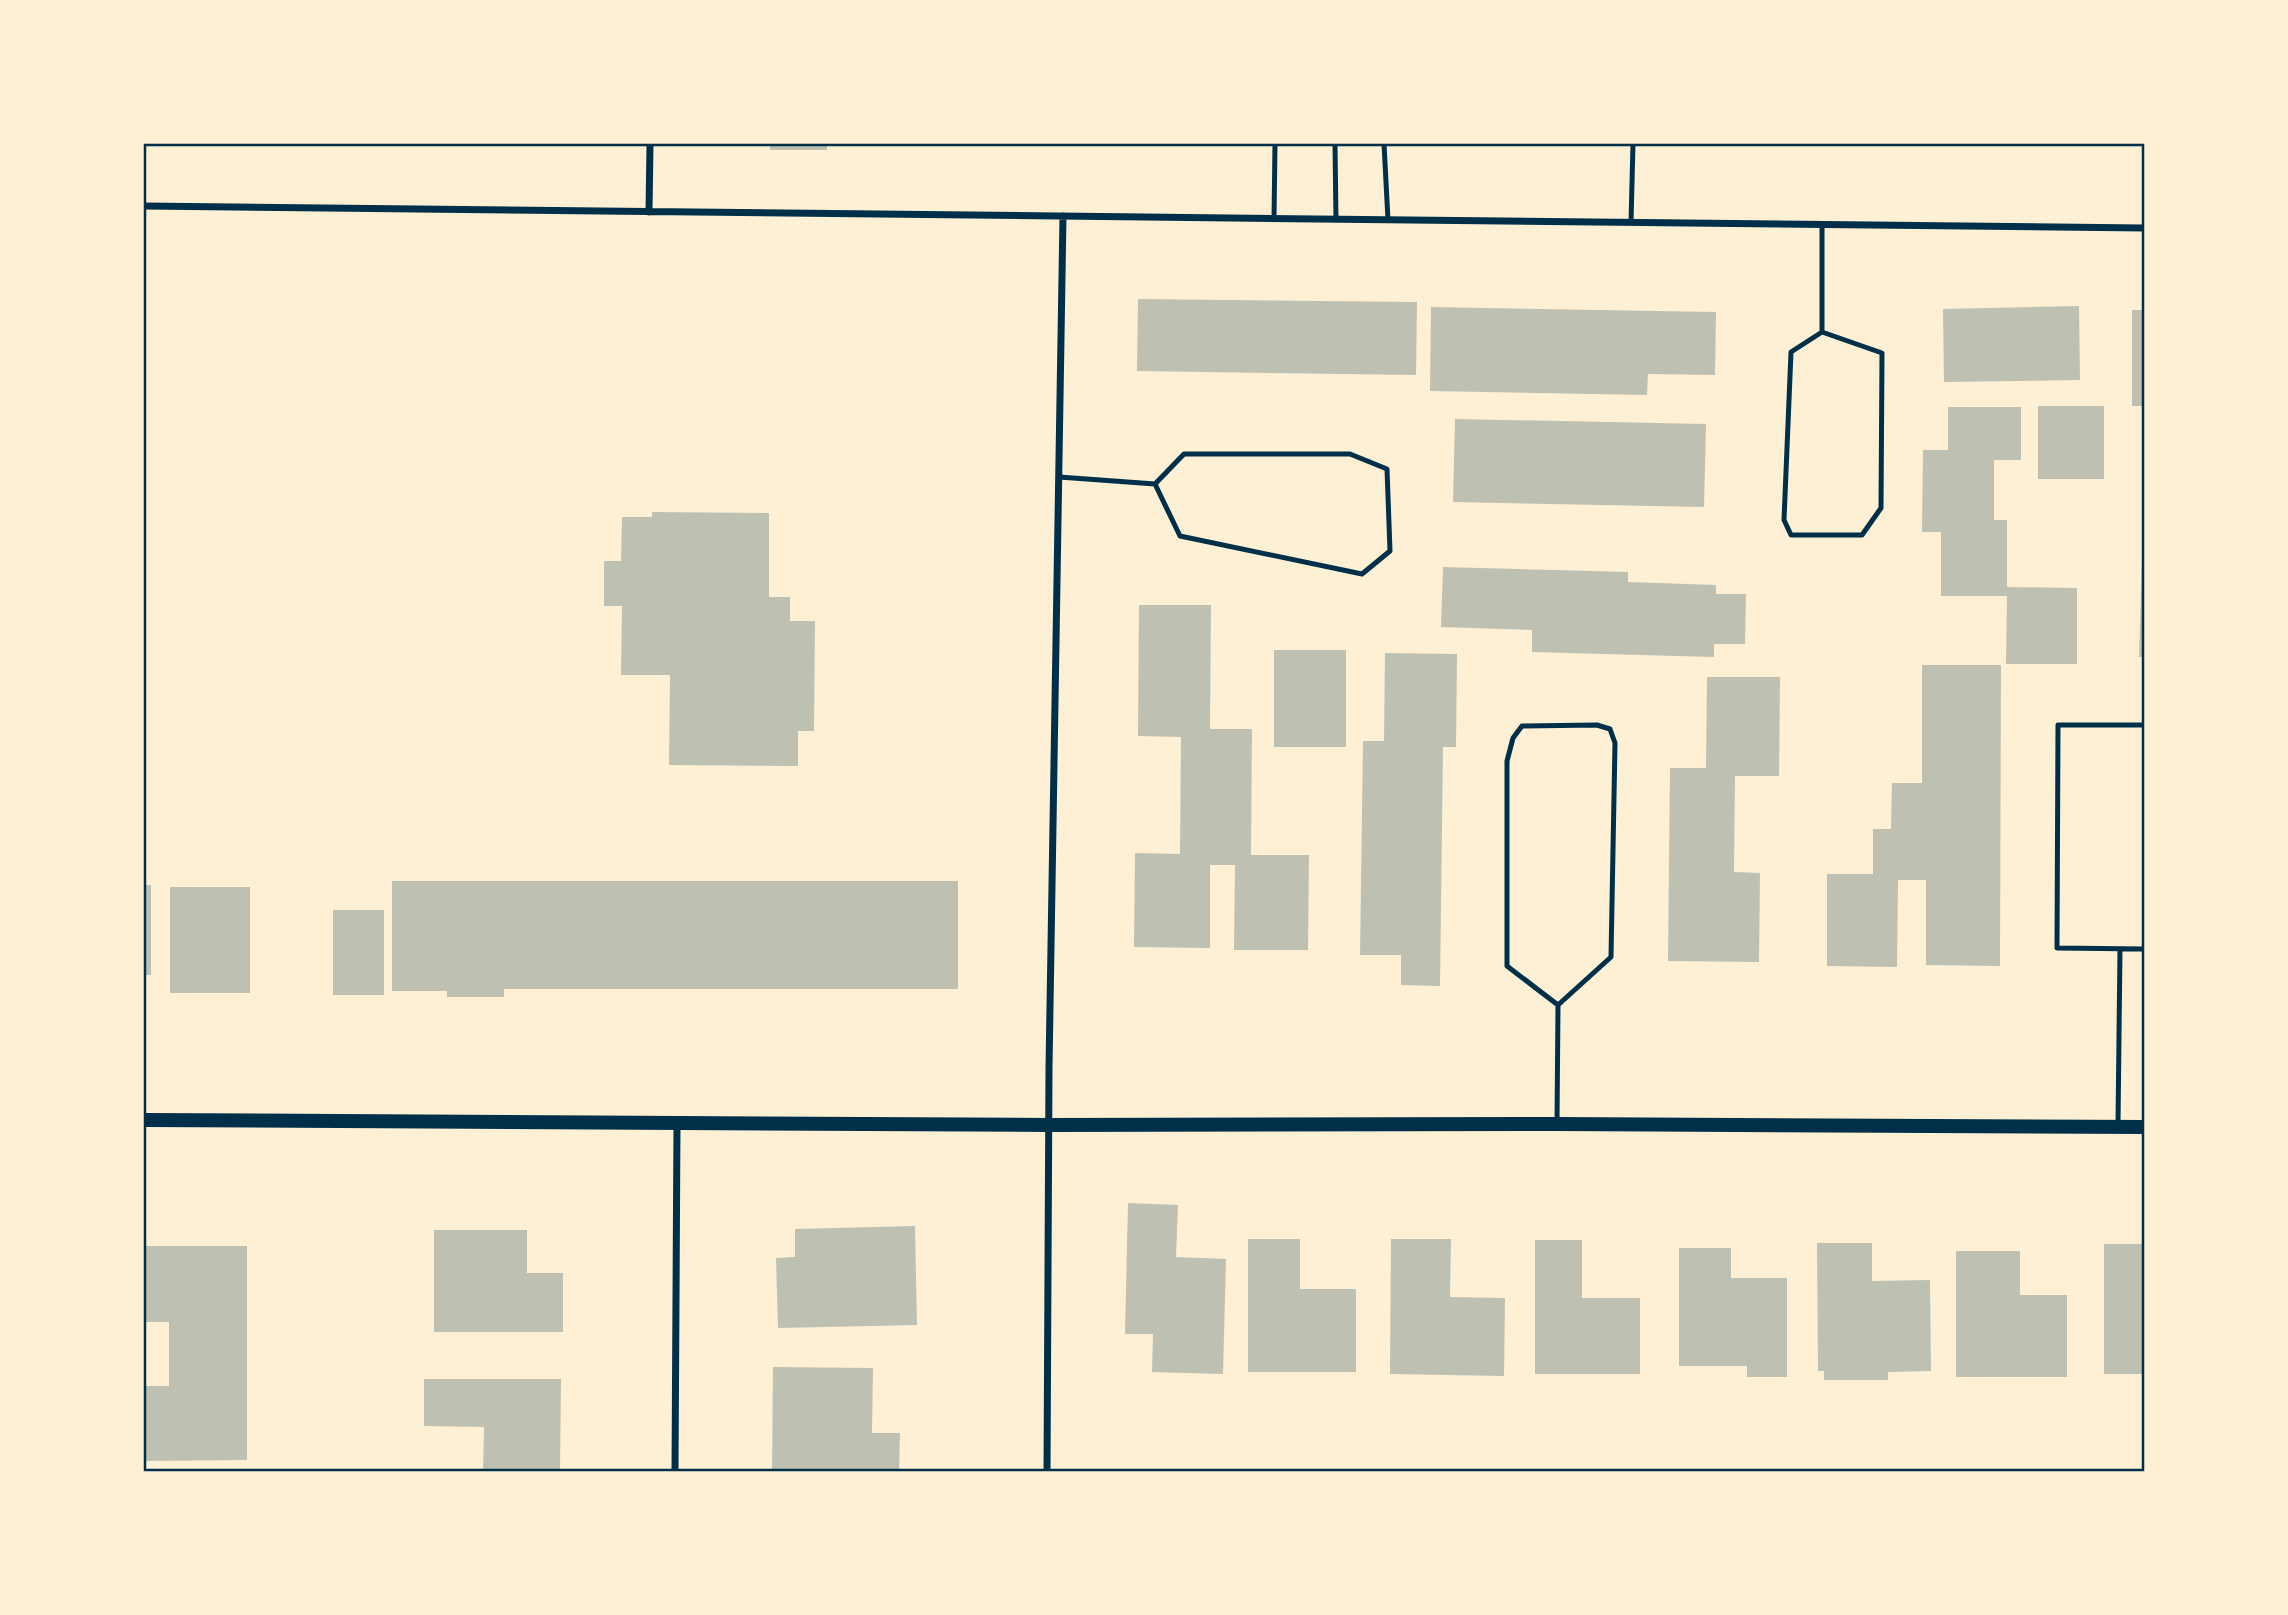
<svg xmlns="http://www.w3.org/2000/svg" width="2288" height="1615" font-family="'Archivo Narrow',sans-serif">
<rect width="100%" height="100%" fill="#fdf0d5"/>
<path fill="#bec0b2" d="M770,144h57v6h-57z
M1138,299l279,3 -1,73 -279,-4z
M2079,306l1,74 -136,2 -1,-73z
M1431,307l285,5 -1,63 -67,-1 -1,21 -217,-4z
M2132,310h12v96h-12z
M2038,406h66v73h-66z
M1948,407h73v53h-27v60h13v67l70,1v76h-71l1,-68h-66v-64h-19l1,-82h25z
M1455,419l251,5 -2,83 -251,-5z
M652,512l117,1v84h21v24h25l-1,110h-16v35l-129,-1 1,-90h-49l1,-69h-18v-45h17l1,-44h30z
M2142,559h2v98h-5z
M1443,567l185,5v10l88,3v9h30l-1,50h-31v13l-182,-5v-22l-91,-3z
M1139,605h72l-1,124h42l-1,126h58l-1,95h-74l1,-85h-25v83l-76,-1 1,-94 45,1 1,-117 -43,-1z
M1274,650h72v97h-72z
M1385,653l72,1 -1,93h-13l-3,239 -39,-1v-30h-41l3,-214h21z
M1922,665h79l-1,301 -74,-1v-85h-28l-1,87 -70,-1v-92h46v-45h18l1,-46h30z
M1707,677h73l-1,99h-44l-1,96 26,1 -1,89 -91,-1 2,-193h36z
M392,881h566v108h-454v8h-57v-6h-55z
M144,885h7v90h-7z
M170,887h80v106h-80z
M333,910h51v85h-51z
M1128,1203l50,2 -2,52 50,2 -3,115 -71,-2 1,-38h-28z
M915,1226l2,99 -139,3 -2,-70 19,-1v-28z
M434,1230h93v43h36v59h-129z
M1248,1239h52v50h56v83h-108z
M1391,1239h60l-1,58 55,1 -1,78 -114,-2z
M1535,1240h47v58h58v76h-105z
M1817,1243h55v38l58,-1 1,91 -43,1v8h-64v-9h-6z
M2104,1244h40v130h-40z
M144,1246h103v214l-103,1v-75h25v-64h-25z
M1679,1248h52v30h56v99h-40v-11h-68z
M1956,1251h64v44h47v82h-111z
M773,1367l100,1 -1,65h28l-1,39h-127z
M424,1379h137l-1,93h-77l1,-45 -60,-1z"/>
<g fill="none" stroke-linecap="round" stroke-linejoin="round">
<path stroke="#003049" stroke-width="5" d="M1335,144l1,76
M1384,144l4,76
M1274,219l1,-75
M1631,222l2,-78
M1822,332l60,21 -1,155 -19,27h-71l-7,-15 7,-168 31,-20v-108
M1059,477l96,7 29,-30h166l37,15 3,82 -28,23 -182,-38 -25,-52
M2144,725h-86l-1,223 87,1
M1557,1123l1,-118 53,-48 4,-214 -5,-14 -13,-4 -75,1 -9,12 -6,23v205l51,39
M2118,1124l2,-175"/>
<path stroke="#003049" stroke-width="7" d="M144,206l2000,22
M649,212l1,-68
M675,1472l2,-348
M1047,1472l2,-404 14,-852"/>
<path stroke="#003049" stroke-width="14" d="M144,1120l905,5 508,-1 587,3"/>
</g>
<rect width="2288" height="1615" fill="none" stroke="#fdf0d5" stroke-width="290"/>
<rect x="145" y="145" width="1998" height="1325" fill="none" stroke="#003049" stroke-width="2.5"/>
</svg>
